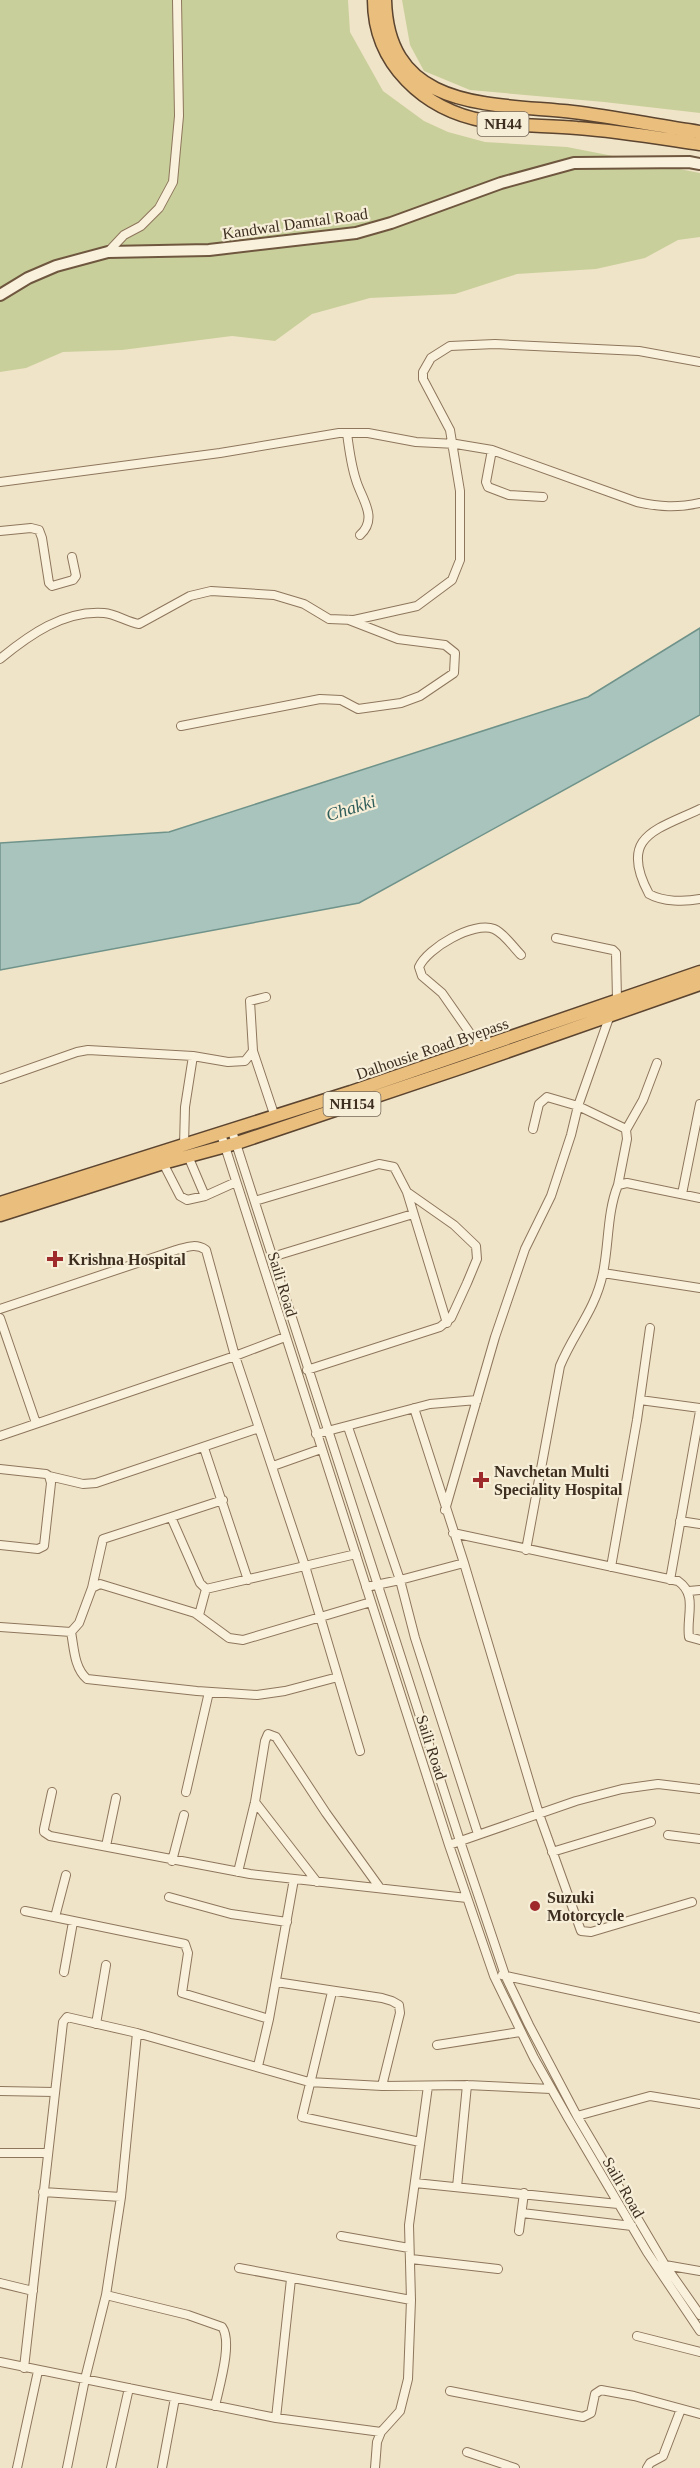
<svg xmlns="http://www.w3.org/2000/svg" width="700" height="2468" font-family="'Times New Roman',serif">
<rect width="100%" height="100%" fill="#f0e4c8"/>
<path fill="#c9cf9b" d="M0,0h348l2,32 33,59 41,30 24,11 37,10 82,5 133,26v64l-22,3 -33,18 -49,11 -79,5 -62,20 -85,4 -58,16 -37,27 -43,-5 -110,14 -59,2 -37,16 -26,4z
M402,0h298v113l-96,-11 -134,-12 -46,-19 -14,-26z"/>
<path fill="#a9c4bc" stroke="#6f938a" stroke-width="1.5" d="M700,628v87l-341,188 -359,67v-127l169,-11 419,-135z"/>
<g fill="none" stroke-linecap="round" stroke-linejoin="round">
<g stroke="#8d765c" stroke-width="10">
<path id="minor" d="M108,252l16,-17 17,-9 18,-18 14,-26 6,-66 -2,-116
M347,433c2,16 4,32 9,47 5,18 23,38 4,55
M492,450l-6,32 2,5 21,8 34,2
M0,482l220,-29 119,-20h29l48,9 40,2 36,6 145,52c23,5 40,6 63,1
M0,531l31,-3 8,2 3,8 7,45 3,3 21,-6 3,-4 -4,-19
M0,659c29,-24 64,-49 104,-46 12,1 23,9 35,11l51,-28 21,-5 63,4 30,9 25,15 25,1 63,-14 35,-26 8,-20v-69l-10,-61 -27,-51v-7l8,-14 19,-12 45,-2 144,7 61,11
M181,726l139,-27 21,1 17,9 43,-6 19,-7 34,-23 1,-20 -10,-8 -47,-6 -49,-19
M700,809c-44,21 -82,27 -51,85 14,8 36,8 51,5
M556,938l57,12 3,3 1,47
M481,1049l-39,-56 -20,-17 -3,-9c8,-19 55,-46 75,-38 10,4 19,18 27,26
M253,1051l22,66
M0,1079l77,-27 11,-2 105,6 35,6 17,-1 8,-10 -3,-50 16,-4
M533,1129l6,-25 8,-7 31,9 46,22 2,2 1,9 -9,46
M626,1130l17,-30 14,-37
M232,1131l228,710 45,134 24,50 48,91 88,149 35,50
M221,1134l228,711 45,131 40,82 34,60 79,134 53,79
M184,1145l1,-38 8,-51
M188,1156l17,40
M163,1163l17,33 7,4 18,-4 31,-14
M682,1194l18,-90
M255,1201l124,-37 15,3 13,25 40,131
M272,1257l141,-43
M603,1273l97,15
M0,1309l176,-59c11,-3 20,-7 30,0l29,106 70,210 55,185
M0,1318l36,105
M307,1370l133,-43 11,-9 16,-35 10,-24 -1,-13 -22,-21 -47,-33
M640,1400l60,8
M414,1408l50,155 75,251 42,117 10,1 101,-30
M348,1427l52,153 15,58 63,196
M316,1434l114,-30 47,-4
M0,1436l235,-80 50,-19
M204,1448l44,132
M273,1466l48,-17
M0,1469l46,5 3,2 2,7 -7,63 -6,3 -38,-4
M49,1476l34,8 13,-1 163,-55
M223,1500l-52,17 29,66 6,6 150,-35
M445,1510l50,-173 30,-88 26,-53 20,-61 7,-29 32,-91
M680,1521l20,3
M453,1533l225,48c20,14 8,35 11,56l11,3
M526,1550l34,-184c14,-34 35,-55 43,-93 6,-29 4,-61 15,-88l9,-2 73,15
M611,1567l26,-147 13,-92
M670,1580l30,-169
M366,1587l34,-7 64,-17
M92,1588l11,-49 68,-22
M689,1591l11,-1
M199,1615l7,-26
M0,1627l71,5 8,-9 13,-35 8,-4 95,29 34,25 14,2 128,-38
M71,1632c3,15 3,36 16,47l110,12 60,4 28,-4 53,-14
M52,1792l-8,37v3l6,4 200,38 217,24
M186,1792l23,-100
M255,1802l62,80
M668,1835l32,4
M449,1845l127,-44 46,-12 36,-5 42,5
M106,1846l10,-48
M552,1852l99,-30
M172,1861l12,-46
M238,1872l17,-70 10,-61 3,-7 8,3 50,76 54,75
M169,1897l62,17 56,8
M25,1911l160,33 3,9 -6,40 87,26
M55,1917l11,-42
M64,1972l9,-50
M502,1975l198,43
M276,1982l106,16 10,3 7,4 1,8 -18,73
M332,1992l-30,125 118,25
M96,2024l10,-59
M437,2045l83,-13
M258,2066l11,-47 25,-140
M0,2091l54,1
M577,2116l73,-20 50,8
M0,2153h47
M415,2183l203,21
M457,2187l10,-102
M43,2192l78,5 16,-164
M522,2213l110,13
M519,2231l5,-38
M341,2236l68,12
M411,2259l87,10
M665,2265l35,6
M239,2268l172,32
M0,2283l33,8
M106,2295l82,20 34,12c11,15 -3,60 -7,79
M637,2336l63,16
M0,2362l276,56 105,14
M24,2368l39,-346 4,-5 70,16 172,49 73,4 85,-1 84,4
M450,2391l133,26 8,-4 4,-19 6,-4 33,6 66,18
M276,2418l15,-139
M467,2452l48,16
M17,2468l21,-97
M67,2468l18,-89 21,-84 15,-98
M111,2468l18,-80
M162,2468l13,-70
M375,2468l2,-26 4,-10 19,-21 8,-32 3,-79 -2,-75 19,-139
M647,2468l3,-5 13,-7 18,-47"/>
</g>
<g stroke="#6f573f" stroke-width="14">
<path id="secondary" d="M0,295l28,-17 28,-12 52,-14 101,-2 147,-17 35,-10 110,-40 73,-20 115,-1 11,2"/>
</g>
<g stroke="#5b4430" stroke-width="15">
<path id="trunk" d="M374,0c0,64 50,110 111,121 30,6 62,4 92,7 41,3 82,10 123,16
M385,0c3,112 107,103 188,112 42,5 85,14 127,20
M0,1203l351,-111 349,-120
M0,1215l163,-52 74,-20 226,-76 237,-83"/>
</g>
<use href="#minor" stroke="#faf1dc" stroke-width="8"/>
<use href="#secondary" stroke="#faf1dc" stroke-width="10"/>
<use href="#trunk" stroke="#eabe7c" stroke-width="12"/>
</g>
<g fill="#9e2a2b" stroke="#f7eed8" stroke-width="2">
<path d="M52 1250h6v6h6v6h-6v6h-6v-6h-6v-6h6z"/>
<path d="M478 1471h6v6h6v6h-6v6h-6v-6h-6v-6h6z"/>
<circle cx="535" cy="1906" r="6"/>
</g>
<g text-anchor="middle" stroke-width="4.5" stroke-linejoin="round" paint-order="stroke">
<g fill="#f7eed8" stroke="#756857" stroke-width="1.5">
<rect x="477.5" y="112" width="51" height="24" rx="4.5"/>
<rect x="323.5" y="1092" width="57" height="24" rx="4.5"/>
</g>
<g font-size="15" font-weight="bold" fill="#3d2e20">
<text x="503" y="129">NH44</text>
<text x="352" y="1109">NH154</text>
</g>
<g font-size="16" fill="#3d2e20" stroke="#f7eed8">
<text transform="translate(295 223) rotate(-8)" y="6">Kandwal Damtal Road</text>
<text transform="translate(432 1048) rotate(-19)" y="6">Dalhousie Road Byepass</text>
<text transform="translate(283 1284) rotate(73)" y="6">Saili Road</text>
<text transform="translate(432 1747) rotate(72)" y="6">Saili Road</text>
<text transform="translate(624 2187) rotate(60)" y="6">Saili Road</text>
</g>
<g font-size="16" font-weight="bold" fill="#3d2e20" stroke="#f7eed8" text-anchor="start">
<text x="68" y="1265">Krishna Hospital</text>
<text x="494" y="1477">Navchetan Multi<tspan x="494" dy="18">Speciality Hospital</tspan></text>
<text x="547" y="1903">Suzuki<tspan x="547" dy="18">Motorcycle</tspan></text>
</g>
<g font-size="18" font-style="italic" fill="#2f5d5a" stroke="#f7eed8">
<text transform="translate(351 808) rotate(-17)" y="6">Chakki</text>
</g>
</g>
</svg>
